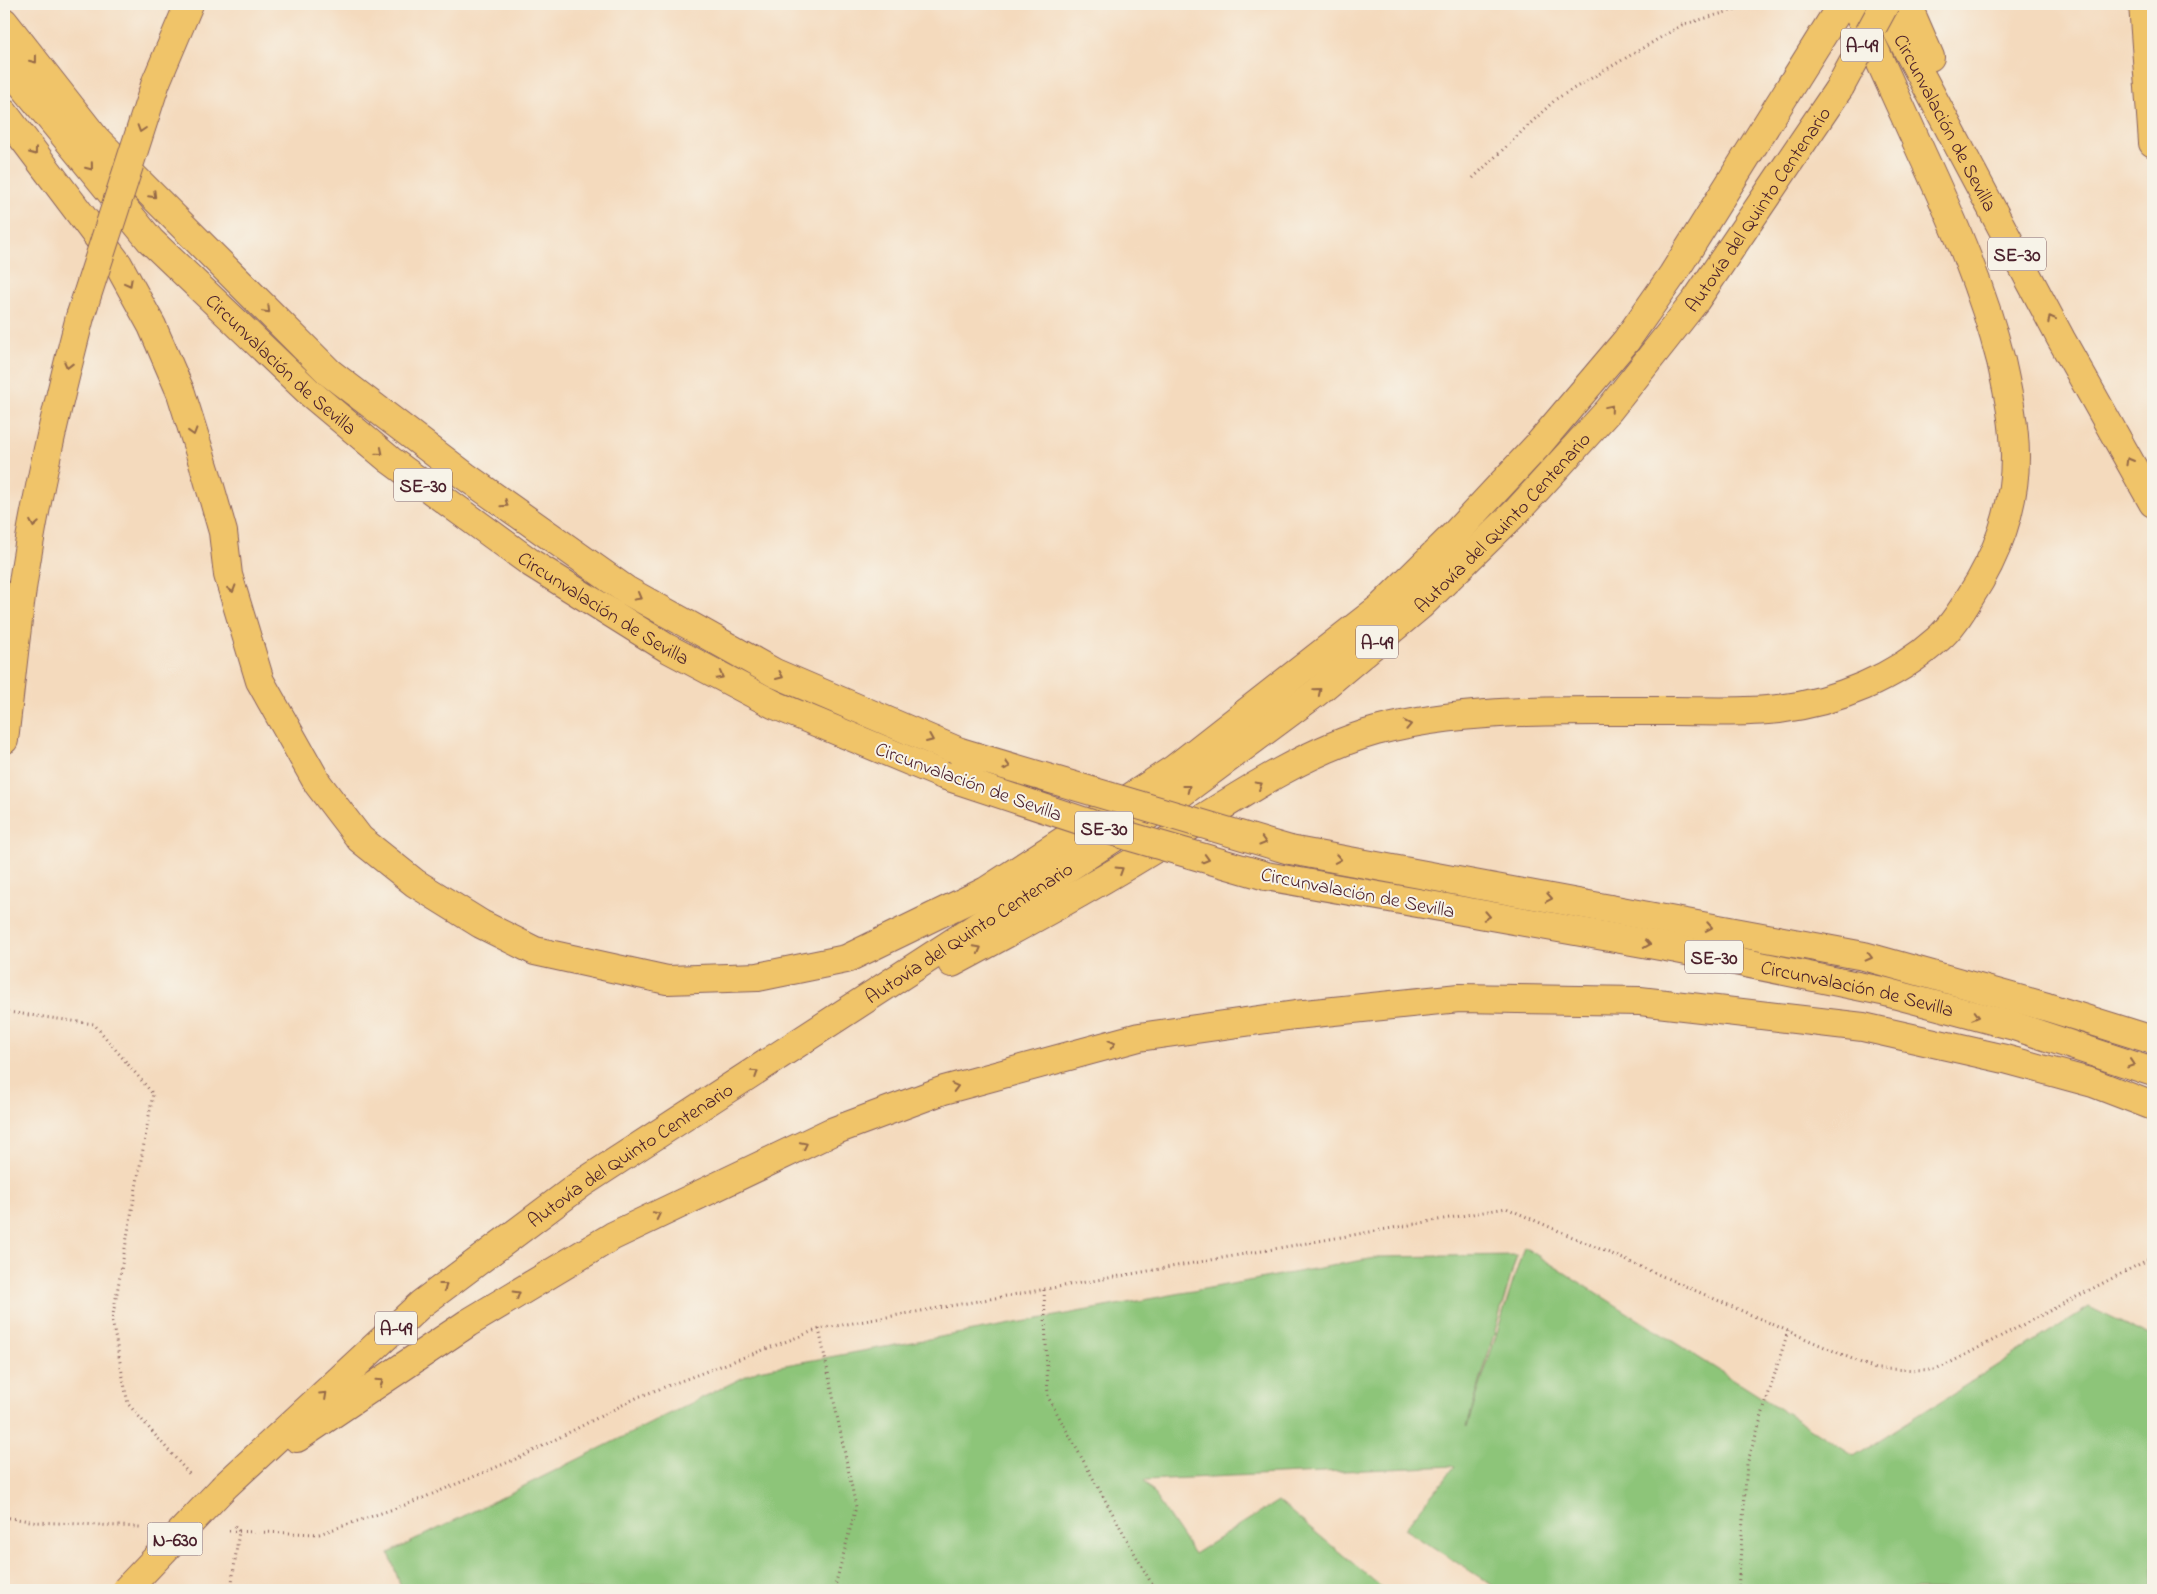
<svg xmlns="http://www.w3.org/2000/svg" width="2157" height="1594" font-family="'Indie Flower',sans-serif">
<rect width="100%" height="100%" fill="#f7f3e8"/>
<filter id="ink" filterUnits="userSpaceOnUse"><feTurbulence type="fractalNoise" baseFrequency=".02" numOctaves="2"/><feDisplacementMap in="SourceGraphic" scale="10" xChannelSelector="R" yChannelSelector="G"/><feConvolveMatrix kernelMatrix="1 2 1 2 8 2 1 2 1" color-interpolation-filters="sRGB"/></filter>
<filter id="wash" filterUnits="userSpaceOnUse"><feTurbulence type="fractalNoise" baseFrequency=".0096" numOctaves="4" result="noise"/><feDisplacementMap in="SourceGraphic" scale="20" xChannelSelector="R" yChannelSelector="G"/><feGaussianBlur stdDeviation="1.12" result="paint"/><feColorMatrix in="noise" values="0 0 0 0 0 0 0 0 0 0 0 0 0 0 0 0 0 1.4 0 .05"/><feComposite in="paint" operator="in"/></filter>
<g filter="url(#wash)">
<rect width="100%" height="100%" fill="#f4dabd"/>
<path fill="#8dc579" stroke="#6c7252" d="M1524,1247l330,209 235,-149 64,31v252h-653l-96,-61 51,-63 -311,14 50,74 84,-53 107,89h-983l-13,-37 369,-183 622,-113 137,-2 -50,172z"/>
</g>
<g filter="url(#ink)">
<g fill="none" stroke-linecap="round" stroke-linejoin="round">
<g stroke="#86605e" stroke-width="30">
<g id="motorway">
<path id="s1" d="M1883,4l178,335 92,164"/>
<path d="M1907,4l23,53"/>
<path d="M2143,4l10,139"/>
<path d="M4,22l91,116 235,235 135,103 161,114 149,83 185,79"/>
<path id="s2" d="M4,62l146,178 160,153 80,67 141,103 136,85 108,57 168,70"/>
<path d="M156,82l33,-78"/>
<path d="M4,113l114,151 34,62 29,67 26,83 16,56 5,43 32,106 58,103 42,55 55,44 66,41 54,27 132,29 91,-3 88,-18 140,-68 188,-122 207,-162 73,-72 84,-90 88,-104 47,-67 169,-270"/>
<path d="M4,740c6,-50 11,-101 18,-151 13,-91 35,-182 58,-272"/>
<path d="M1290,850l574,106 183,51 106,33"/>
<path id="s3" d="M1266,876l411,73 205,42 132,35 139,46"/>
<path d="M952,963c67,-36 134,-72 199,-112 68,-42 148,-99 225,-120 97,-25 198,-19 297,-20 35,0 71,2 106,-2 57,-7 116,-31 159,-70 13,-11 23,-27 32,-42 27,-41 45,-90 45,-140 0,-32 -7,-64 -14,-96 -18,-71 -47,-138 -78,-205 -23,-51 -46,-102 -69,-152"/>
<path d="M297,1438l171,-115 145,-87 218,-104 113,-42 195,-53 156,-22 164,-17 181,3 223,26 142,32 88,24 60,23"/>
<path id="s4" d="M224,1487l197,-183 160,-120 591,-384 144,-107 105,-88 97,-95 91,-100 87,-110 144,-213"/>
</g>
</g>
<path stroke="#86605e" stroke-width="3" stroke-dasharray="1 4" stroke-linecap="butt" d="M1473,178l83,-79 126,-74 72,-21
M4,1015l4,-3 86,12 59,70 -41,226 16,84 63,72
M1044,1290l4,107 107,193
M819,1329l37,178 -22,83
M4,1517l32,5 104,5
M229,1531l90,3 92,-31 112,-47 115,-59 181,-68 687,-121 369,161 61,1 217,-113
M231,1590l8,-59 -6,-7
M1738,1590l9,-126 41,-133"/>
<use href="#motorway" stroke="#f0c469" stroke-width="28"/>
<g stroke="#86605e" stroke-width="30" stroke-linecap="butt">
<path id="trunk-bridge" d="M126,1590l98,-103"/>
</g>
<g stroke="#86605e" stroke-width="30" stroke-linecap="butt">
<path id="motorway-bridge" d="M1840,87l45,-83
M80,317l76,-235
M960,752l330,98
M943,775l185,61 138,40"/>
</g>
<use href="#trunk-bridge" stroke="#f0c469" stroke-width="28"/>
<use href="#motorway-bridge" stroke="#f0c469" stroke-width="28"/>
</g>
<defs><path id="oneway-chevron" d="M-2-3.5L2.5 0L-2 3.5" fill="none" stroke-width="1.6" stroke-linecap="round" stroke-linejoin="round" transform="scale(1.25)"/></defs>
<g stroke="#956947">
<use href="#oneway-chevron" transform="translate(34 60) rotate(52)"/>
<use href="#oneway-chevron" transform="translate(141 129) rotate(108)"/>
<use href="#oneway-chevron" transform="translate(34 152) rotate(53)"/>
<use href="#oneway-chevron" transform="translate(90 167) rotate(51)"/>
<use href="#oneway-chevron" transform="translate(153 195) rotate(45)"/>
<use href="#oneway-chevron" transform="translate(129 283) rotate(62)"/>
<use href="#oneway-chevron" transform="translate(267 310) rotate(45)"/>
<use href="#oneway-chevron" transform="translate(2051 319) rotate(-118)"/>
<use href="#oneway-chevron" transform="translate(68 365) rotate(104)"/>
<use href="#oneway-chevron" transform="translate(1610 408) rotate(-50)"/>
<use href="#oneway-chevron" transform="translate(193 432) rotate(73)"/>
<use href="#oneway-chevron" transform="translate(380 452) rotate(40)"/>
<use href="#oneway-chevron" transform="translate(2129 461) rotate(-120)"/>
<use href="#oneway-chevron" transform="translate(505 504) rotate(35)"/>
<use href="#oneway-chevron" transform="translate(34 524) rotate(100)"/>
<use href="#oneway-chevron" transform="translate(232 589) rotate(73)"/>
<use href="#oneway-chevron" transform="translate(638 597) rotate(29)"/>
<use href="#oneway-chevron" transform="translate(720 676) rotate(28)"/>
<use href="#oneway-chevron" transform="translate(780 676) rotate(24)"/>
<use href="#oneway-chevron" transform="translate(1318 691) rotate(-39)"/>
<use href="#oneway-chevron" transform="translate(1408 725) rotate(-11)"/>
<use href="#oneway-chevron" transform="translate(930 739) rotate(23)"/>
<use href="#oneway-chevron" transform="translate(1007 766) rotate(17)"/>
<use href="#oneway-chevron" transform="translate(1259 785) rotate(-30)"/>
<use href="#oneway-chevron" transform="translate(1187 788) rotate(-37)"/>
<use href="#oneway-chevron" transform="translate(1263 842) rotate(16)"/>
<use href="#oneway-chevron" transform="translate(1206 859) rotate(16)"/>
<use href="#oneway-chevron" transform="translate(1338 859) rotate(10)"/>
<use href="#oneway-chevron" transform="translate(1120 870) rotate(-32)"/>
<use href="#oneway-chevron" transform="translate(1549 898) rotate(10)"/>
<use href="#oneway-chevron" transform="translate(1487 916) rotate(11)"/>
<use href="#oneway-chevron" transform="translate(1709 927) rotate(10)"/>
<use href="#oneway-chevron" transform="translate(1647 944) rotate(9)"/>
<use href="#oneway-chevron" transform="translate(978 949) rotate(-28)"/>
<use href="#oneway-chevron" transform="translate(1869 957) rotate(14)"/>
<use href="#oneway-chevron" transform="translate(1976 1016) rotate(15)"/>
<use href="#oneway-chevron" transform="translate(1112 1044) rotate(-15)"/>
<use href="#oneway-chevron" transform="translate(2131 1064) rotate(18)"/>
<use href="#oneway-chevron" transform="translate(755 1073) rotate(-33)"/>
<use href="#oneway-chevron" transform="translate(955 1087) rotate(-15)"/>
<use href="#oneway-chevron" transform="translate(804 1145) rotate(-26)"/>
<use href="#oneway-chevron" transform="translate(657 1215) rotate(-26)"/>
<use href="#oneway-chevron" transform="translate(444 1286) rotate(-37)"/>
<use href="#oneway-chevron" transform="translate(517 1294) rotate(-31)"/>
<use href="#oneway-chevron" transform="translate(380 1382) rotate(-34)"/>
<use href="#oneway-chevron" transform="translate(324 1395) rotate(-43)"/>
</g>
</g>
<g text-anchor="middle" stroke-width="4" stroke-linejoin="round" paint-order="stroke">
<g fill="#f7f3e8" stroke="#7e5f64" stroke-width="1">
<rect x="1841" y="28.5" width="42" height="33" rx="4"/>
<rect x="1988" y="237.5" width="58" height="33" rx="4"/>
<rect x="394" y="468.5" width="58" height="33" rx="4"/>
<rect x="1356" y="625.5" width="42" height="33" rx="4"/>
<rect x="1075" y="811.5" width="58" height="33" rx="4"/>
<rect x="1685" y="940.5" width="58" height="33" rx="4"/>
<rect x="375" y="1311.5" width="42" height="33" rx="4"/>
<rect x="147.5" y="1522.5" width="55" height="33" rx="4"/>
</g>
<g font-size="19" font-weight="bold" fill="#4a1f2b">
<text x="1862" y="52">A-49</text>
<text x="2017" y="261">SE-30</text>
<text x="423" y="492">SE-30</text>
<text x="1377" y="649">A-49</text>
<text x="1104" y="835">SE-30</text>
<text x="1714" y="964">SE-30</text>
<text x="396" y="1335">A-49</text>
<text x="175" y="1546">N-630</text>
</g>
<g font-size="20" fill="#4a1f2b" stroke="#f7f3e8">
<text dy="7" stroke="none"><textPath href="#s1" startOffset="134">Circunvalación de Sevilla</textPath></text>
<text dy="7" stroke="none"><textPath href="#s4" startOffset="2011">Autovía del Quinto Centenario</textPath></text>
<text dy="7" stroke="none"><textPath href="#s2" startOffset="411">Circunvalación de Sevilla</textPath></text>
<text dy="7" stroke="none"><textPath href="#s4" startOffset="1606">Autovía del Quinto Centenario</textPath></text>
<text dy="7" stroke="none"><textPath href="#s2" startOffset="816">Circunvalación de Sevilla</textPath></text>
<text transform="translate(969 781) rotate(20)" y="7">Circunvalación de Sevilla</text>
<text transform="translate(1358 892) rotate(11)" y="7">Circunvalación de Sevilla</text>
<text dy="7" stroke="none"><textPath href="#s4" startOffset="931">Autovía del Quinto Centenario</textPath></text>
<text dy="7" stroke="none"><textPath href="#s3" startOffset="602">Circunvalación de Sevilla</textPath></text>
<text dy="7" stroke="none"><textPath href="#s4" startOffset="526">Autovía del Quinto Centenario</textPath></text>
</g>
</g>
<rect width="2157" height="1594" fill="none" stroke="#f7f3e8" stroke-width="20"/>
</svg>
